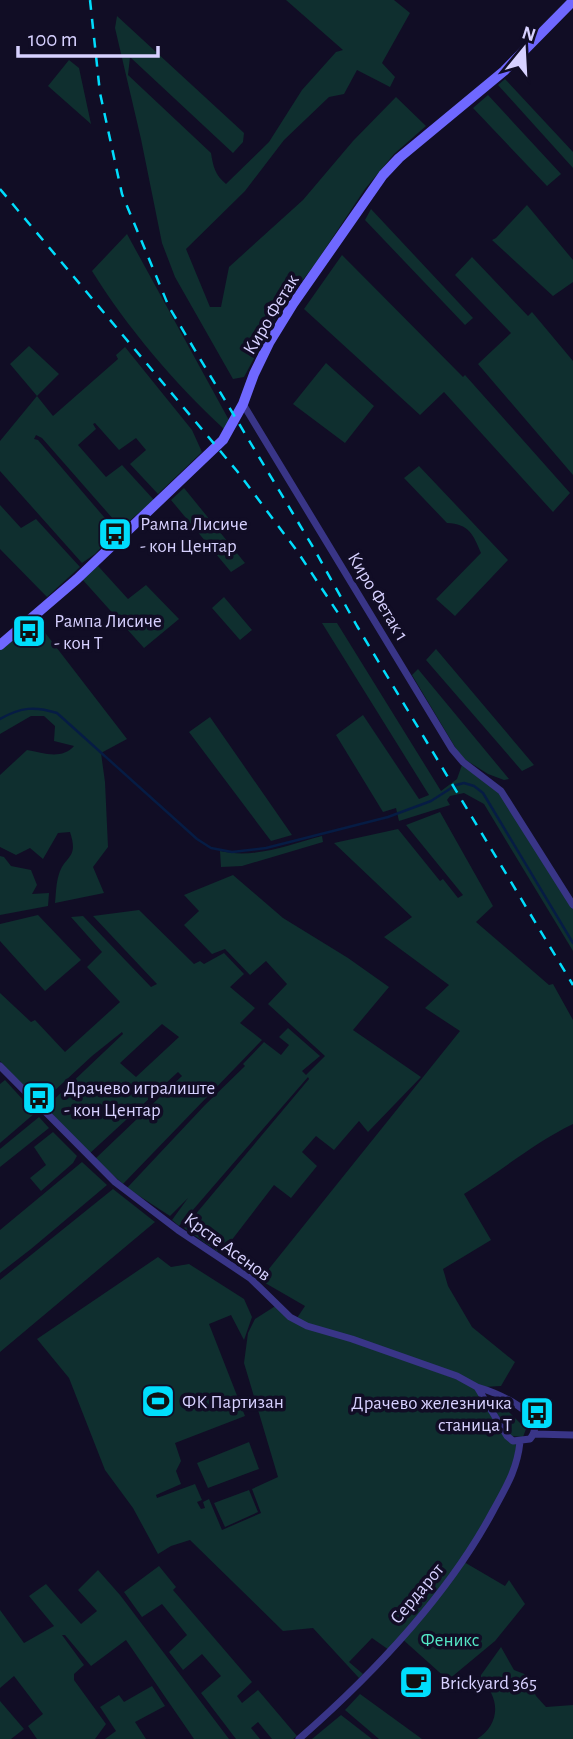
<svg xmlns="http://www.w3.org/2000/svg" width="573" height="1739" font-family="'Alegreya Sans',sans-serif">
<rect width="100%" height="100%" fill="#110d25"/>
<path fill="#0f2f2f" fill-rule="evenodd" d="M286,0h108l16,13 -28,50 13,14 -5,10 -33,-17 -13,24 -15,3 -45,43 -39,51 -59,58 24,58h11l8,-40 74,-67 50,-59 43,-44 30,29 -32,28 -29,35 -50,75 -35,46 -36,67 -11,2 -58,-102 -13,-34 -21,-104 -26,-111 2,-12 127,117 -1,9 -10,11 -103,-96 -2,18 83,78c2,13 4,22 15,31l43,-42 33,-52 34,-38 7,-2z
M69,60l10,8 12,56 -43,-38z
M505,79l68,73v16l-75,-83z
M488,95l73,79 -14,12 -74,-78z
M527,205l46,55v22l-20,14 -61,-56 4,-2z
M371,209l102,109 -8,7 -100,-105z
M127,234l103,188 -6,7c-48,-44 -98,-103 -132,-158z
M342,255l121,122 2,-2 105,118 -17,19 -109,-120 -24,23 -116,-106z
M472,257l56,59 4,-4 41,49v114l-95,-111 33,-31 -56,-58z
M29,346l30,28 -22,22 16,20 65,-57 -2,-4 9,-8 67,83 10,22 -44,42 -28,-30 16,-14 -10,-12 -17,12 -24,-27 -2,1 3,5 -18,16 28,32 16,-12 32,35 -33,28 -79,-90 -6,-3 -2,4 4,1 78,91 -21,23 -13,9 -82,-92v-30l37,-45 -27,-32z
M326,363l48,43 -29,37 -52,-39z
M419,466l89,94 -53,56 -19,-17 45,-46c-8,-19 -12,-29 -34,-30l-43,-45z
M184,488l61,75 -14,9 -60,-72z
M0,505l21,23 15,-9 44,48 -33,30 -47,-48z
M98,566l30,33 18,-14 33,34 -35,29 -62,-69z
M224,597l28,33 -12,10 -28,-32z
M33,617l94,122 -26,14 4,29 3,65 -15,20 11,26 -49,10c1,-9 1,-20 4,-29 6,-19 20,-15 11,-42l-12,1 -15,26 -13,-11 -14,7 -16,-8v-72l27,-25c16,3 35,10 47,-4l-20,-5 1,-15 -11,-10h-13l-31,18v-89z
M322,623h15l104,168 16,-12 6,-17 38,29 72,114v46l-89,-147 -20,-11 -14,3 -3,4 3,5 -51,16 -3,-13 -13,4 -47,-77 27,-20 56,84 10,-4z
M436,649l98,116 -12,6 -96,-111z
M418,669l91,110 -5,1 -16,-6 -27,-17 -49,-82z
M210,717l82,118 -21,6 -82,-109z
M440,812l53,94 -17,16 73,63 4,-1 20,36v104c-39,19 -72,47 -109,70l27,46 -48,29 5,17 24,41 43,35 -14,24 -18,1 -175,-63 -11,-6 8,-12 -45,-26 200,-249 -35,-23 24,-23 -65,-48 28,-20 -78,-74 64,-14 42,52 3,-2 15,19 5,-3 -57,-70z
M322,836l1,6 -81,24 -21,1 -1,-16c35,8 68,-6 102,-15z
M0,856l4,1 7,9 20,4 6,15 -5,9 17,-1 -1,13 -48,9z
M233,875l50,43 65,40 41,29 -36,43 68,47 -53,55 -9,-11 -25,29 -18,-14 -14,16 15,14 -26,32 -17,-13 -53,69 -37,-26 125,-149 -1,-2 -129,149 -7,-6 16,-22 -18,18 -43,-28 78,-83 40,-39 -2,-2 21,-22 17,13 8,-10 -10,-8 9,-9 32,28 -18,15 4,4 19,-19 -57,-52 19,-20 -21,-23 -16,14 -25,-26 -13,5 -28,-29 15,-14 -15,-16z
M139,910l55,54 6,-3 4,3 20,-11 20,21 -14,13 25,21 -15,15 22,17 -139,144 -28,-25 87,-83 -4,-4 -89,82 -43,-47 77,-73 -1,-2 -30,24 -52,48 -40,-43v-68l31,29 4,-2 30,32 55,-50 -33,-35 15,-15 -31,-35 12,-1 68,71 6,-3 -64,-68zM162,1024l17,13 -43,40 -16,-14z
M38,915l43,45 -36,31 -45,-50v-17z
M5,1080l30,33 -35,30v-59z
M39,1117l10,11 -49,39v-18z
M53,1132l24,24 -4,7 -32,28 -11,-13 16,-13 -12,-18z
M82,1162l25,23 -76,64 -31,24v-43z
M113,1189l42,33 -155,130v-72z
M158,1257l13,10 18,-3 55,35 8,18 -8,23 -13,-25 -22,9 36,92 -70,27 6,18 -5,10 5,13 -25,11 1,3 38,-14 7,16 -5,2 4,7 4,-1 -2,-6 6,-3 13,31 39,-17 -9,-24 26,-12 -34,-114 4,-30 7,-14 22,-14 13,12 187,70 30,49 13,6 -3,21 -53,99 41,24 4,-6 16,24 -30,37 -47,39 -48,-43 -11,13 -17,-12 -23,24 14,12 -4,4 -46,-50 -30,3 -93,-91 -19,6 -13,8 -25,-46 -28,-38 -36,-92 -32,-39z
M499,1402l27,27 -3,8 -12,-1 -16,-26v-6z
M249,1442l10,27 -51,19 -11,-25z
M249,1490l9,22 -33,15 -11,-24z
M159,1566l17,21 -3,3 79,92 -15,14 5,7 16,-13 39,46 -4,3h-21l-14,-17 -7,6 9,11h-24l-35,-46 20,-17 -19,-22 -19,16 -14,-18 18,-17 -25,-31 -20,13 -18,-25z
M98,1570l22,25 109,144h-35l-68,-99 -35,26 -26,-31h-3l22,30 -10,9v6l32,44 -11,15h-58l-9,-13 15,-12 -29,-38 -14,12v-78l24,33 30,-17 -25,-30 17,-12 35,40 16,-13 -19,-21z
M501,1647l13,23 13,5 9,21 10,11 27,-2v34h-96c23,-14 24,-41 4,-59v-5z
M152,1686l13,20 -30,16 11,17h-41l11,-8 -16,-24 19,-12 5,7z
M360,1694l62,45h-43l-34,-29z
M0,1701l24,28 -13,10h-11z
M341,1715l31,24h-60z"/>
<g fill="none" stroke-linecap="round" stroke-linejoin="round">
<path stroke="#061c44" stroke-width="2.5" d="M0,719c21,-12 35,-13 57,-6l140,126 14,9 21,4 34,-4 122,-31 43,-16 25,-16 8,-2 10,3 9,7 90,150"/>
<path stroke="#393587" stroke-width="7" d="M243,404l209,345 11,13 38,29 72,114
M0,1066l115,116 63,48 72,48 40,39 17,9 45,13 105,37 20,11
M477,1387c17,5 74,27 53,52l-17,2 -6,-5z
M534,1434l39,1
M299,1739c73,-64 148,-142 194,-228 13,-24 24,-41 27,-69"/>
<path stroke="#6f68ff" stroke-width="10" d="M0,645l77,-66 146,-139 20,-36 11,-30 15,-31 24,-39 90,-129 16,-17 105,-87 69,-70"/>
<path stroke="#00ddfc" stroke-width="2.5" stroke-dasharray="10 9" stroke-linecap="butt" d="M90,0l10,93 22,101 47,113 144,240 44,79 216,359
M0,189l237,282 60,80 45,68"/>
</g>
<defs>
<g id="bus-square" transform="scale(1.75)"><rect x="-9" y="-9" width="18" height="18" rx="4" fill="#00ddfc" stroke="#110d25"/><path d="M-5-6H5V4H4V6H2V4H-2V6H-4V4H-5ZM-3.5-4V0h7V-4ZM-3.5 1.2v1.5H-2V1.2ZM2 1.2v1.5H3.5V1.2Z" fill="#111"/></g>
<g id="stadium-square" transform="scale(1.75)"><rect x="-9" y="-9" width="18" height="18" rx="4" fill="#00ddfc" stroke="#110d25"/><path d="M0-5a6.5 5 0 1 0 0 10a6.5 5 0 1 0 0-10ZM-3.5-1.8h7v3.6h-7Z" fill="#111"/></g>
<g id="cafe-square" transform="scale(1.75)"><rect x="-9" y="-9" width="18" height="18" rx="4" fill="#00ddfc" stroke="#110d25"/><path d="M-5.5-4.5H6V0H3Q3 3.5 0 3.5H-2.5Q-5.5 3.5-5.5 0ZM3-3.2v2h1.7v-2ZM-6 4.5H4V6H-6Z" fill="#111"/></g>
</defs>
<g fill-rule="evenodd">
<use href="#bus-square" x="115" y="534"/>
<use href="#bus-square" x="29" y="631"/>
<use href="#bus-square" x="39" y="1098"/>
<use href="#stadium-square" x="158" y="1401"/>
<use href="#bus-square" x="537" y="1413"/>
<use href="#cafe-square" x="416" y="1682"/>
</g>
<g text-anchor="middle" stroke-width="7" stroke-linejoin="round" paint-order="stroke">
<g font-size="19" fill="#d7d1ff" stroke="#110d25">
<text transform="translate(270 314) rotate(-59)" y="7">Киро Фетак</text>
<text transform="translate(379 596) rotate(59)" y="7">Киро Фетак 1</text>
<text transform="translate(228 1246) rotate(36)" y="7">Крсте Асенов</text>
<text transform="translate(416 1593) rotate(-50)" y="7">Сердарот</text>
</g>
<g font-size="19" fill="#d7d1ff" stroke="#110d25" text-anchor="start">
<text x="140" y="530">Рампа Лисиче<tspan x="140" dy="22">- кон Центар</tspan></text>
<text x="54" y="627">Рампа Лисиче<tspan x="54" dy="22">- кон Т</tspan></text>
<text x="64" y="1094">Драчево игралиште<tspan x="64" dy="22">- кон Центар</tspan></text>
<text x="182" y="1408">ФК Партизан</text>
<text x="512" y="1409" text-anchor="end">Драчево железничка<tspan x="512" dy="22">станица Т</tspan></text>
<text x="440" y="1689">Brickyard 365</text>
</g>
<g font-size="19" fill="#54e7c6" stroke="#110d25">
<text x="450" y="1646">Феникс</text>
</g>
</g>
<g transform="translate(524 49) rotate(18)" stroke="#110d25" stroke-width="5" paint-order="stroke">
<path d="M0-5L12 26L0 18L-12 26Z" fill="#d7d1ff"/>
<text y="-10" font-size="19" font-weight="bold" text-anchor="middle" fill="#d7d1ff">N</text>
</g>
<path d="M18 46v10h140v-10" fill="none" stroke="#d7d1ff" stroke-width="3.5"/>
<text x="28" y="46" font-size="21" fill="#d7d1ff" stroke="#110d25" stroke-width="5" paint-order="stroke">100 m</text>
</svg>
